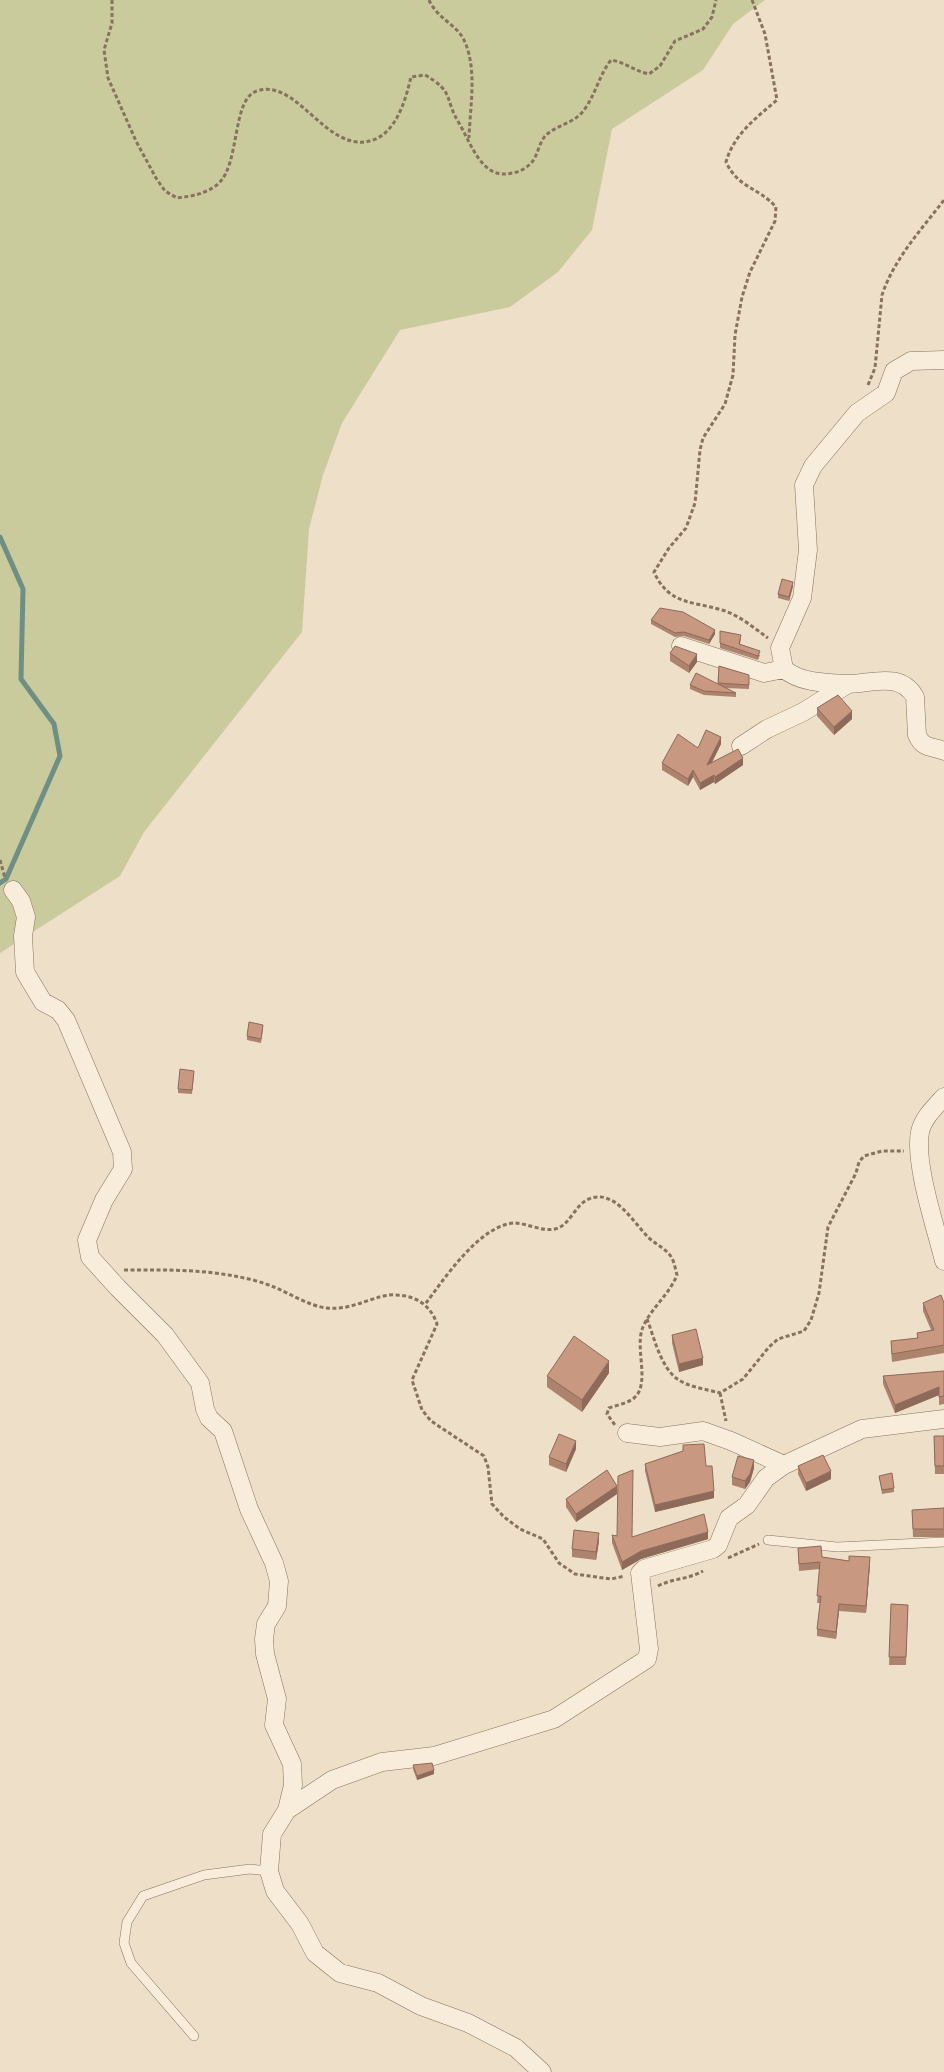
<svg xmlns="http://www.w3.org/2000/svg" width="944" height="2072" font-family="'Playfair Display',serif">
<rect width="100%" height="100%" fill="#eddfc8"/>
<path fill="#c9cb9c" d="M0,0h765l-32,24 -30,46 -91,59 -20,101 -34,42 -48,35 -110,23 -58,93 -19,52 -14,54 -7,103 -158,200 -24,44 -120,77z"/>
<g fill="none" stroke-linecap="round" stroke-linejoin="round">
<path stroke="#6f8f85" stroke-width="5" d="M0,537l23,52 -2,90 33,45 6,32 -54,123 -6,4"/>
<g stroke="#88715e" stroke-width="10">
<path id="lane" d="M768,1540l69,7 107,-5
M194,2036l-63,-73 -7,-20 3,-21 16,-26 61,-21 46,-6 19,2"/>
</g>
<g stroke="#88715e" stroke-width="19">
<path id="street" d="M944,360l-33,1 -17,10 -8,22 -29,20 -44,53 -9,19 4,65 -6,48 -22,50 4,21c16,14 42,14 63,15 24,0 53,-13 68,13l2,38c6,14 15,11 27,16
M681,646l83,27 20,-4
M741,746l26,-17 36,-17 45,-28
M13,890l8,11 5,16 -3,19 2,36 18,30 15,8 8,10 56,132 1,17 -19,31 -17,40 3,17 28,31 47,47 35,48 5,26 4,9 14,13 26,78 25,54 5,18 -2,25 -11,18 -2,15 1,15 12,45 -3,26 18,39 1,21 -6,25 -15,24 -3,37 6,20 25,33 15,29 25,20 38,10 43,23 47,17 48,25 26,24
M944,1097c-9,10 -21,21 -24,35 -6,32 16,96 24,129
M627,1433l33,4 43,-6 28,10 53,24
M287,1810l45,-30 50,-18 52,-6 120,-37 93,-60 2,-10 -9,-76 4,-4 69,-20 5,-4 11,-27 18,-13 19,-27 18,-13 78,-36 82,-10"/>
</g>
<path stroke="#88715e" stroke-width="3" stroke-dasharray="4 2.5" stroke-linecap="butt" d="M112,0v23l-8,27 4,28 28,63 20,37 9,13 12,7c15,-2 30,-4 42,-15 21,-20 13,-85 38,-92 41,-14 70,65 116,49 24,-8 33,-42 38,-63l14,-2c30,17 19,24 34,48 12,20 23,58 53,50 7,-1 15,-5 20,-11 6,-7 7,-20 14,-27 11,-10 29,-12 38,-25 12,-16 15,-35 27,-50 14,2 23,11 38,14l11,-8 15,-25 28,-12 9,-12 4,-17
M429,0c9,19 26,24 34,38 15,29 7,68 6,100
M752,0l13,34 12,66c-21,18 -43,34 -51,62 12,26 32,25 50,45l-1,14 -25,51 -8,25 -7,38 -2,40 -8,29 -22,34 -3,12 -5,53 -9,25 -17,20 -15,24c15,33 38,29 68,38 17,5 32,18 46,28
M868,385l7,-17 7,-73c12,-36 39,-65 62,-95
M0,860l5,18
M124,1270c37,0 74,-1 110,6 13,2 28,6 40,11 17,7 35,19 53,21 27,3 49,-15 70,-13 20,1 34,11 40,29l-25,56 10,30 9,11 53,35 4,11 4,37 12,13 16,12 23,10 16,24 16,11 36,5 14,-3
M426,1303c19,-25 53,-77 88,-80 13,0 28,9 41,6 15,-3 20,-25 34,-30 25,-11 44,23 59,38 7,7 15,10 21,17 5,5 6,14 8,21 -8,20 -26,33 -34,52 -9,20 8,57 -9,71 -6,5 -17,7 -25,10l-2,6 8,11
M647,1319c7,18 13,46 29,59 11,9 30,11 44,15l23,-14 26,-32 9,-8 26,-8 7,-11 8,-27 9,-66 28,-54 3,-11 5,-6 18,-5h22
M720,1393l6,28
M728,1558l31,-14
M658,1586c15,-8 29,-6 45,-15"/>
<use href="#lane" stroke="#f8eddb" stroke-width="9"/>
<use href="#street" stroke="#f8eddb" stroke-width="18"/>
</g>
<path fill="#ad836e" d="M793,586l-4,15 -11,-3v-4z
M651,620l64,14 -6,10 -25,-8 -9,1 -24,-13z
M720,631l21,8 -1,5 20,11 -2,5 -38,-12z
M670,653l27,9 -8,11 -19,-12z
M719,666l30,9v14l-24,-1 11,5v4l-32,-2 -14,-6v-4l28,-1z
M817,708l35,11 -18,16 -17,-19z
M721,744l-9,19 31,2 -28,19 -1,-2 -14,8 -7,-13 -5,9 -26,-16v-7l36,-15z
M263,1029l-2,14 -14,-3v-4z
M194,1075l-2,19 -14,-1v-4z
M923,1303h21v50l-52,9 -1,-13v-8l26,-3v-5l14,-3 -8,-19z
M672,1335l31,30 -24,7 -7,-29z
M944,1371v33l-5,1v-10l-44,18 -12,-29v-8z
M609,1373l-27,39 -35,-25v-11z
M934,1436h10v38h-9z
M683,1445l23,21 8,32 -59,14 -10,-41v-7l38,-13z
M576,1449l-10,23 -17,-7v-8z
M798,1466l33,13 -25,12 -8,-17z
M754,1468l-4,14 -5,7 -13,-4v-8z
M879,1476l15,12v4l-12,2z
M617,1494l-41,28 -10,-15v-8z
M944,1508v29h-31l-1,-27z
M612,1535l20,2 76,2 -67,20 -19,11 -10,-27z
M599,1541l-3,19 -24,-3v-8z
M798,1548l24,9 48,7 -4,49 -27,-2 -3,28 -19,-3v-7l3,-26h-3l3,-34 -21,2z
M891,1604l17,1 -2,60h-17z
M413,1765l21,9 -17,6 -4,-11z"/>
<path fill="#8d6a5a" d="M793,582v4l-4,15v-4z
M715,630v4l-6,10v-4z
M697,654v8l-8,11v-7z
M852,711v8l-18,16v-8z
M721,737v7l-14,27v-6z
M743,758v7l-28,19v-7z
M693,770v7l-5,9v-7z
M714,775v7l-14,8v-7z
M703,1358v7l-24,7v-8z
M609,1361v12l-27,39v-12z
M939,1387v8l-44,18v-8z
M576,1441v8l-10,23v-8z
M754,1460v8l-4,14 -5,7v-8z
M831,1471v8l-25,12v-8z
M617,1486v8l-41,28v-8z
M714,1491v7l-59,14v-7z
M708,1532v7l-67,20 -19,11v-8l19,-11z
M599,1533v8l-3,19v-8z
M870,1557v7l-4,49v-7z
M839,1604v7l-3,28v-7z
M434,1770v4l-17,6v-4z"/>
<path fill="#c99880" stroke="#8d6a5a" d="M782,579l11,3 -4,15 -11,-3z
M660,608l23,4 32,18 -6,10 -25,-8 -9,1 -24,-13z
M720,631l21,4 -2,9 21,7 -2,5 -38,-13z
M675,646l22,8 -8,12 -19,-13z
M719,666l30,9v10l-31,-2z
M696,673l40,20 -32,-2 -14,-6z
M838,695l14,16 -18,16 -17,-19z
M706,730l15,7 -14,28 31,-16 5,9 -28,19 -1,-2 -14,8 -7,-13 -5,9 -26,-16 16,-29 20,14z
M249,1022l14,3 -2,14 -14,-3z
M180,1069l14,2 -2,19 -14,-1z
M941,1295l3,8v42l-52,9 -1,-13 27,-3 -1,-5 17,-3 -11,-27z
M696,1329l7,29 -24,6 -7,-29z
M574,1336l35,25 -27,39 -35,-24z
M944,1371v25l-5,1v-10l-44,18 -12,-29z
M559,1434l17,7 -10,23 -17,-7z
M934,1436h10v30h-9z
M704,1444l2,22h6l2,25 -59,14 -10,-41 38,-13v-6z
M823,1455l8,16 -25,12 -8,-17z
M738,1456l16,4 -4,14 -5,7 -13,-4z
M607,1470l10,16 -41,28 -10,-15z
M633,1470l-1,67 72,-23 4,18 -67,19 -19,11 -10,-27 5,1 1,-60z
M892,1473l2,15 -12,2 -3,-14z
M944,1508v21h-31l-1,-19z
M574,1530l25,3 -3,19 -24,-3z
M821,1546l1,11 27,4v-5l21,1 -4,49 -27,-2 -3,28 -19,-3 4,-33h-4l3,-34 -21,2 -1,-16z
M891,1604l17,1 -2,52h-17z
M432,1763l2,7 -17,6 -4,-11z"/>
</svg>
